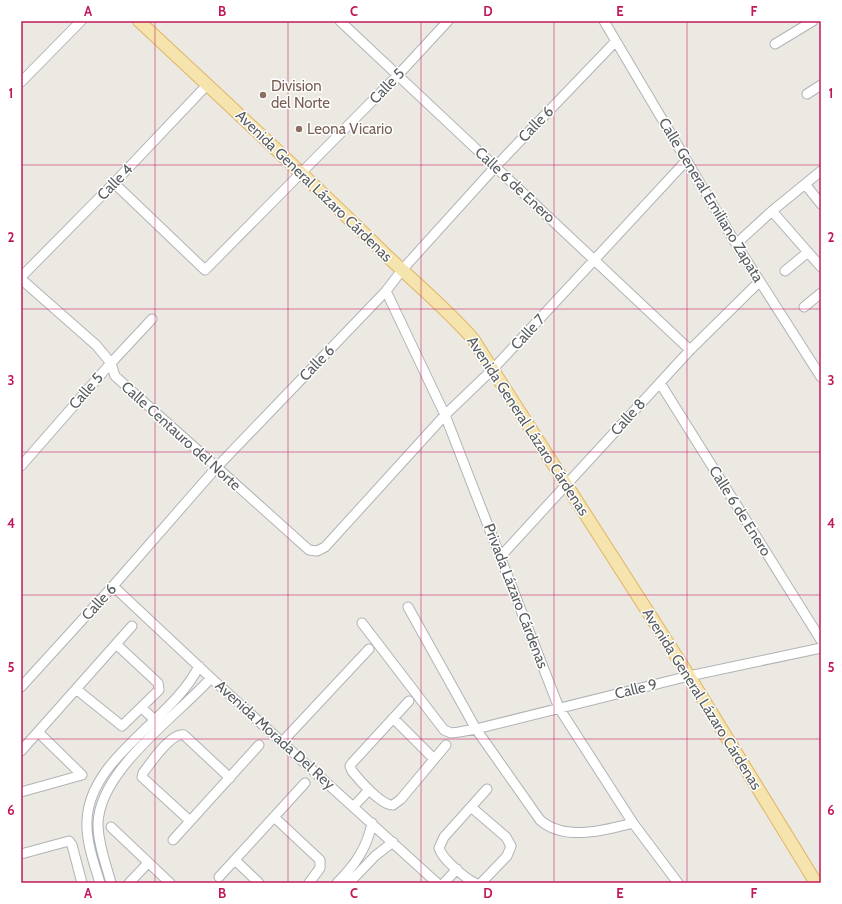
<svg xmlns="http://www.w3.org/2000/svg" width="842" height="904" font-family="Cabin,sans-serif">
<rect width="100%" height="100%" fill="#ebe9e2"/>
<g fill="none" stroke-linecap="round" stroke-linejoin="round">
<g stroke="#b0b3b6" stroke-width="11">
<path id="minor" d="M340,21l350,329
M604,21l132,223 85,133
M775,44l38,-23
M21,82l60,-61
M807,94l14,-9
M114,183l91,87 193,-195 50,-54
M805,184l16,20
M772,211l49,56
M736,244l36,-33 49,-40
M785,271l23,-19
M21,277l93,-94 93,-98
M21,279l75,66 15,18 4,13 194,174 8,1 8,-4 120,-132 49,-47 192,-207
M386,291l59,124 114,293 74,115 45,60
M804,307l17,-14
M660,383l161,257
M21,466l90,-103 41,-44
M500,557l190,-207 70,-69
M113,586l98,92 226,205
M408,607l68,122 64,91c25,22 65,10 93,3
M362,623l82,107 7,3 8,-1 17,-3 213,-53 132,-28
M21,687l92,-101 103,-118 170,-177 16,-21 94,-104 120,-125
M76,689l46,37 37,-36 -1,-7 -42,-39
M409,701l-57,62 -2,3 2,5c7,9 30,35 41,34l8,-6 45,-54
M142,708l18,17
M393,718l41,41
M38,732l44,43
M283,741l86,-92
M21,751l111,-125
M21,792l61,-17
M354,806l15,-16
M471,807l35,30 5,9 -4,10 -26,27
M274,817l46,43v8l-11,15
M190,821l-48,-44 1,-4c7,-9 28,-41 41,-38l46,43
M111,827l59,56
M173,840l86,-95
M21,854l48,-13 3,4 10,38
M235,860l24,23
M219,877l86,-94
M100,883c-6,-20 -14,-41 -13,-62 2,-64 86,-101 112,-155
M111,883c-5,-19 -13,-39 -13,-59 1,-54 79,-108 113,-146
M129,883l19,-20
M337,883c18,-18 30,-35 35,-60
M349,883l26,-27 18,-14
M444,883l13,-14
M475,883c-10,-5 -33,-24 -36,-35l5,-11 43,-48"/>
</g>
<g stroke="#e1b466" stroke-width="14">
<path id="major" d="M139,21c82,77 165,153 245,232 30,29 62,55 89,86l216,337 127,207"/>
</g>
<use href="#minor" stroke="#fff" stroke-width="9"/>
<use href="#major" stroke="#f5e4ad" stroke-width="12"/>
</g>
<path fill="none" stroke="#c2185b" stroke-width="1" stroke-opacity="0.55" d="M155,21v862M288,21v862M421,21v862M554,21v862M687,21v862M21,165h800M21,309h800M21,452h800M21,595h800M21,739h800"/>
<g fill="#8d6e63" stroke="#fff" stroke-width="1.5">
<circle cx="263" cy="95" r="4"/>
<circle cx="299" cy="129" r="4"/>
</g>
<g text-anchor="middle" stroke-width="3" stroke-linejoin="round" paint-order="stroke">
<g font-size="15" fill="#785e54" stroke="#fff" text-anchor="start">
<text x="271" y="91">Division<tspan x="271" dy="17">del Norte</tspan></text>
<text x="307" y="134">Leona Vicario</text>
</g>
<g font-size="15" fill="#5a5e61" stroke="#fff">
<text transform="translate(387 86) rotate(-46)" y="5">Calle 5</text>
<text transform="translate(536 124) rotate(-46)" y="5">Calle 6</text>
<text transform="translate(115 182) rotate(-46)" y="5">Calle 4</text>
<text transform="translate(515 185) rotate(43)" y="5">Calle 6 de Enero</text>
<text transform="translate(314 186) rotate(44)" y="5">Avenida General Lázaro Cárdenas</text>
<text transform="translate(711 200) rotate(59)" y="5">Calle General Emiliano Zapata</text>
<text transform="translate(528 332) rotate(-47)" y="5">Calle 7</text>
<text transform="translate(317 363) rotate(-46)" y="5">Calle 6</text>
<text transform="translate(86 391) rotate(-49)" y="5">Calle 5</text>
<text transform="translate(628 417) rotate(-48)" y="5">Calle 8</text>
<text transform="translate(528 426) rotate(57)" y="5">Avenida General Lázaro Cárdenas</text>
<text transform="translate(181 436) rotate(42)" y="5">Calle Centauro del Norte</text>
<text transform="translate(740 511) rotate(58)" y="5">Calle 6 de Enero</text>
<text transform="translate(516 596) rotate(69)" y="5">Privada Lázaro Cárdenas</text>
<text transform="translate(99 602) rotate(-48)" y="5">Calle 6</text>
<text transform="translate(636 689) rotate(-14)" y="5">Calle 9</text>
<text transform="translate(702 699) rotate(58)" y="5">Avenida General Lázaro Cárdenas</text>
<text transform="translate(275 735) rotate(42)" y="5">Avenida Morada Del Rey</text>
</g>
</g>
<rect width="842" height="904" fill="none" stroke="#ffffff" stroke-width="44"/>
<rect x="22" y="22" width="798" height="860" fill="none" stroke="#c2185b" stroke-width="1.5"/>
<g font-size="13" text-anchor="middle" font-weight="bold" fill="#c2185b">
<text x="88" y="16">A</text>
<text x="222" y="16">B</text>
<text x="354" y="16">C</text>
<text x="488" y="16">D</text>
<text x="620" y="16">E</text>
<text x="754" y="16">F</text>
<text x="11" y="98">1</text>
<text x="831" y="98">1</text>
<text x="11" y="242">2</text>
<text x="831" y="242">2</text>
<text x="11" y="385">3</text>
<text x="831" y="385">3</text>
<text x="11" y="528">4</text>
<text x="831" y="528">4</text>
<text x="11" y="672">5</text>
<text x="831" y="672">5</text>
<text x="11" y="815">6</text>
<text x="831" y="815">6</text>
<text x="88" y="898">A</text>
<text x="222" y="898">B</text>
<text x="354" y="898">C</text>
<text x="488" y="898">D</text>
<text x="620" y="898">E</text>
<text x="754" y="898">F</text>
</g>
</svg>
